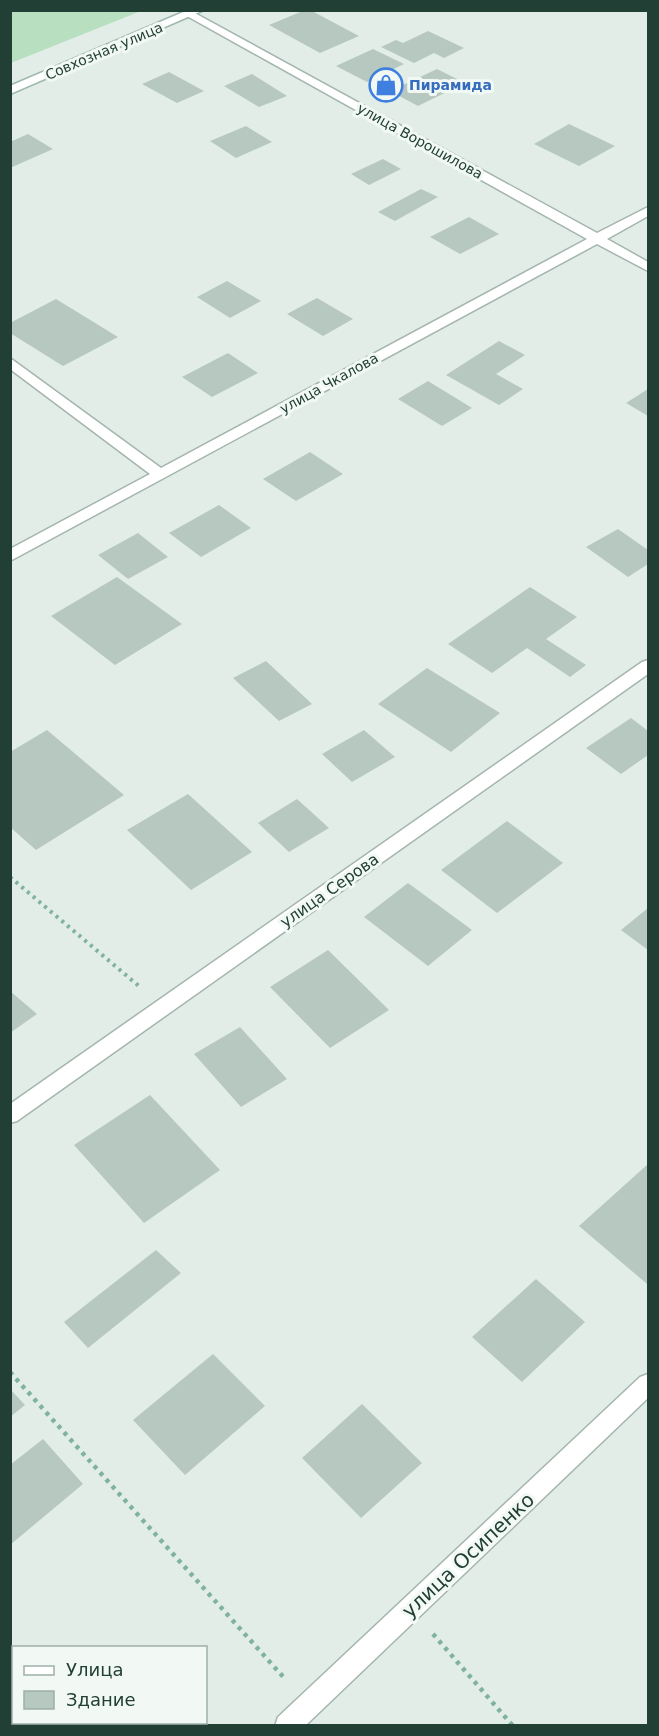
<svg xmlns="http://www.w3.org/2000/svg" width="659" height="1736" font-family="'DejaVu Sans',sans-serif">
<rect width="100%" height="100%" fill="#e2ede7"/>
<path fill="#b9dfc1" d="M11,10h130v1l-130,52z"/>
<path fill="#b7c8c0" d="M305,10h5l49,26 -39,17 -51,-28z
M428,31l36,17 -20,10 -10,-5 -20,10 -33,-16 15,-7 7,3z
M373,49l31,15 -37,18 -31,-16z
M437,69l28,14 -47,23 -28,-15z
M169,72l35,19 -27,12 -35,-19z
M252,74l35,22 -28,11 -35,-21z
M569,124l46,22 -36,20 -45,-22z
M246,126l26,16 -36,16 -26,-17z
M28,134l25,15 -43,19v-26z
M383,159l18,10 -32,16 -18,-11z
M421,189l17,8 -43,24 -17,-9z
M469,217l30,17 -39,20 -30,-17z
M227,281l34,20 -31,17 -33,-21z
M317,298l36,21 -30,17 -36,-22z
M56,299l62,38 -55,29 -53,-33v-10z
M499,341l26,14 -29,19 27,15 -24,16 -53,-30z
M228,353l30,20 -46,24 -30,-20z
M428,381l44,27 -30,18 -44,-27z
M648,389v27l-22,-13z
M310,452l33,22 -47,27 -33,-22z
M219,505l32,23 -50,29 -32,-24z
M618,529l30,21v14l-20,13 -42,-30z
M138,533l30,24 -40,22 -30,-24z
M117,577l65,47 -67,41 -64,-49z
M530,587l47,30 -31,22 40,26 -16,12 -43,-29 -35,25 -44,-29z
M266,661l46,43 -33,17 -46,-43z
M427,668l73,45 -49,39 -73,-48z
M631,718l17,13v24l-27,19 -35,-26z
M47,730l77,65 -88,55 -26,-23v-75z
M364,730l31,27 -43,25 -30,-28z
M188,794l64,58 -61,38 -64,-60z
M297,799l32,29 -40,24 -31,-29z
M507,821l56,42 -66,50 -56,-43z
M408,883l64,47 -44,36 -64,-49z
M648,908v42l-27,-20z
M328,950l61,60 -59,38 -60,-61z
M10,991l27,23 -27,19z
M240,1027l47,52 -46,28 -47,-53z
M150,1095l70,75 -76,53 -70,-78z
M648,1164v118l-1,2 -68,-58z
M156,1250l25,23 -93,75 -24,-26z
M536,1279l49,43 -63,60 -50,-45z
M213,1354l52,52 -80,69 -52,-55z
M10,1389l15,16 -15,12z
M362,1404l60,59 -61,55 -59,-60z
M43,1439l40,45 -73,61v-80z
M14,1706v16h107l2,4h-113v-18z"/>
<g fill="none" stroke-linecap="round" stroke-linejoin="round">
<g stroke="#a4b5ae" stroke-width="3">
<path id="street" d="M191,11l406,222 51,-26v9l-41,23 41,23v9l-51,-27 -587,317v-12l140,-75 -140,-105v-11l151,110 426,-229 -400,-223v-4z
M648,660v14l-631,447 -7,2v-19l632,-442z
M648,1374v24l-343,328h-30l3,-9 362,-340z"/>
</g>
<g stroke="#9fb9af" stroke-width="3">
<path id="secondary" d="M188,10h16l-194,84v-8z"/>
</g>
<path stroke="#80b2a0" stroke-width="4" stroke-dasharray="3 4.5" stroke-linecap="butt" d="M10,877l130,110"/>
<path stroke="#80b2a0" stroke-width="4.5" stroke-dasharray="4 5" stroke-linecap="butt" d="M10,1372l276,308
M433,1634l80,92"/>
<use href="#street" fill="#fff" fill-rule="evenodd"/>
<use href="#secondary" fill="#fff" fill-rule="evenodd"/>
</g>
<defs>
<g id="shop-ring" transform="scale(1.725)"><circle r="9.5" fill="#f2f9f5" stroke="#3f7fe0" stroke-width="1.5"/><path d="M-5-2.5h2.3a2.7 3.5 0 0 1 5.4 0H5L5.5 6h-11ZM-1.5-2.5h3a1.5 2.3 0 0 0-3 0Z" fill="#3f7fe0"/></g>
</defs>
<g fill-rule="evenodd">
<use href="#shop-ring" x="386" y="85"/>
</g>
<g text-anchor="middle" stroke-width="6" stroke-linejoin="round" paint-order="stroke">
<g font-size="14" fill="#213f35" stroke="#f2f9f5">
<text transform="translate(104 51) rotate(-23)" y="5">Совхозная улица</text>
<text transform="translate(420 141) rotate(29)" y="5">улица Ворошилова</text>
<text transform="translate(329 383) rotate(-29)" y="5">улица Чкалова</text>
</g>
<g font-size="14" font-weight="bold" fill="#366cbe" stroke="#f2f9f5" text-anchor="start">
<text x="409" y="90">Пирамида</text>
</g>
<g font-size="16" fill="#213f35" stroke="#f2f9f5">
<text transform="translate(329 890) rotate(-35)" y="6">улица Серова</text>
</g>
<g font-size="20" fill="#213f35" stroke="#f2f9f5">
<text transform="translate(468 1555) rotate(-43)" y="7">улица Осипенко</text>
</g>
</g>
<rect width="659" height="1736" fill="none" stroke="#213f35" stroke-width="24"/>
<rect x="12" y="1646" width="195" height="78" fill="#f2f9f5" stroke="#9eafa8" stroke-width="1.5"/>
<rect x="24" y="1666" width="30" height="9" fill="#ffffff" stroke="#9eafa8" stroke-width="1.5"/>
<text x="66" y="1676" font-size="18" fill="#213f35">Улица</text>
<rect x="24" y="1691" width="30" height="18" fill="#b7c8c0" stroke="#9eafa8" stroke-width="1.5"/>
<text x="66" y="1706" font-size="18" fill="#213f35">Здание</text>
</svg>
